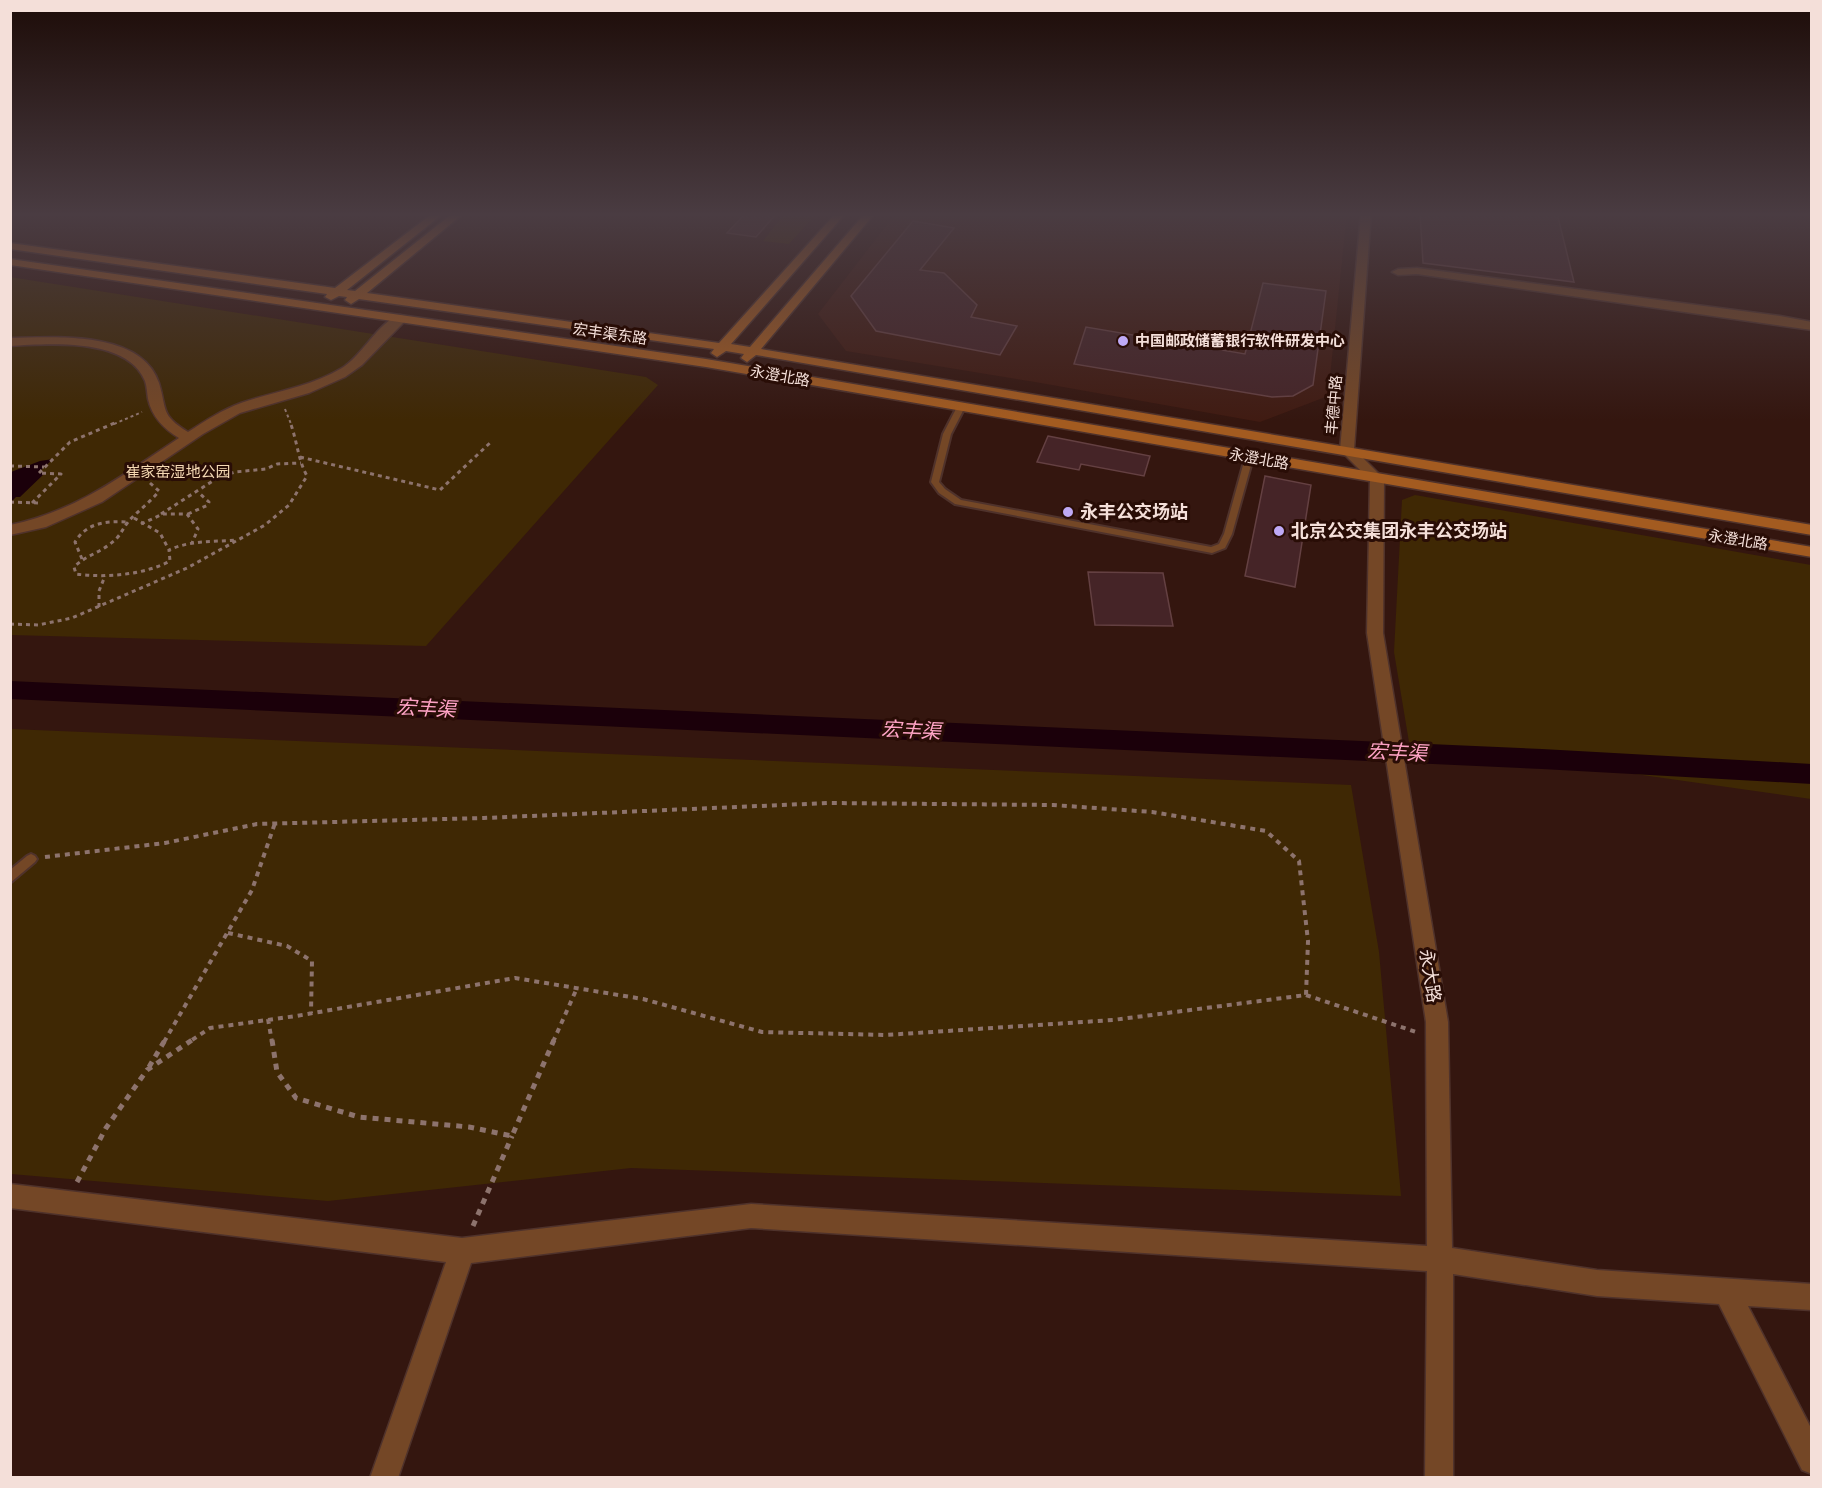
<svg xmlns="http://www.w3.org/2000/svg" width="1822" height="1488" font-family="Rubik,'Noto Sans SC',sans-serif">
<rect width="100%" height="100%" fill="#34160f"/>
<path fill="#401b12" d="M896,213h451l-19,183 -68,26 -225,-40 -189,-31 -28,-37z"/>
<path fill="#3f2804" d="M785,213h32l-28,31 -26,-3z
M10,277l636,100 12,8 -232,261 -415,-11z
M1415,495l396,70v234l-402,-57 -15,-90 8,-152z
M11,729l1340,56 28,167 22,244 -770,-28 -303,33 -317,-27z"/>
<path fill="#1b000a" d="M53,459l-14,13 6,1 -25,24h-4l-5,5v-30l29,-11z"/>
<g fill="none" stroke-linecap="round" stroke-linejoin="round">
<path fill="#1b000a" fill-rule="evenodd" d="M10,681l1532,68 270,15v20l-270,-15 -1532,-70z"/>
</g>
<path fill="#452427" stroke="#644042" stroke-width="1.5" d="M746,213h31l-21,24 -29,-4z
M1420,213h137l17,69 -151,-19z
M913,221l41,7 -34,42 24,3 33,32 -6,12 46,9 -17,29 -124,-24 -25,-35z
M1263,283l63,8 -13,94 -20,11 -21,1 -198,-33 12,-37 159,27z
M1048,436l102,20 -6,20 -63,-12 -2,6 -42,-8z
M1265,476l46,9 -16,102 -50,-11z
M1088,572l75,1 10,53 -78,-1z"/>
<g fill="none" stroke-linecap="round" stroke-linejoin="round">
<g stroke="#4f322b" stroke-width="4">
<path id="lane" d="M958,405h3l4,2 -14,27 -12,48 6,7 16,11 250,47 8,-3 5,-10 21,-76 4,-2h3l1,2 -21,76 -7,14 -13,5 -257,-49 -16,-11 -8,-11 12,-48z
M31,854l4,2 2,3 -2,3 -25,21v-13l17,-14z"/>
</g>
<g stroke="#4f322b" stroke-width="3">
<path id="street" d="M1361,213h10l-17,236 30,30 -1,154 65,389 4,226 145,22 215,14v26l-64,-4 64,124v44l-10,-4 -83,-166 -122,-8 -144,-22v204h-28l2,-207 -676,-43 -280,35 -73,215h-28l76,-216 -436,-54v-24l452,54 289,-34 676,42 -1,-224 -59,-389 3,-153 -30,-30z
M1417,268l363,48 32,6v8l-395,-56 -19,1 -6,-3 6,-3z
M400,315l4,1v6l-42,43 -17,12 -36,16 -69,20 -37,21 -101,68 -56,25 -36,8v-10c67,-14 113,-50 169,-87 -15,-9 -27,-21 -31,-39 -1,-6 -1,-12 -3,-18 -18,-44 -96,-37 -135,-35v-8c44,-1 132,-8 149,45 8,26 1,32 29,49 17,-11 34,-22 53,-29 35,-12 69,-16 101,-35 20,-12 37,-47 58,-53z"/>
</g>
<g stroke="#4f322b" stroke-width="3">
<path id="secondary" d="M433,213h11l-97,77 8,1 98,-78h11l-97,80 352,50 117,-130h10l-115,131 19,3 115,-134h10l-114,136 1051,176v10l-1056,-180 -9,7 -6,-4 3,-4 -18,-3 -9,6 -6,-4 3,-4 -355,-50 -8,5 -6,-4 2,-3 -8,-1 -8,4 -6,-3 2,-3 -317,-45v-6l325,45z
M10,259l696,100 1106,188v10l-1106,-190 -696,-102z"/>
</g>
<path stroke="#8d736d" stroke-width="2" stroke-dasharray="3 3" stroke-linecap="butt" d="M285,409l6,15
M114,424l28,-12"/>
<path stroke="#8d736d" stroke-width="3" stroke-dasharray="4 4" stroke-linecap="butt" d="M300,457l140,33 52,-49
M10,466l34,1
M39,473l31,-31 47,-20
M150,483l9,8c-9,12 -23,21 -31,31 -7,9 -7,14 -18,22 -11,9 -25,12 -36,23l2,7c29,4 68,1 94,-13l-1,-11c22,-10 45,-8 68,-10
M10,502l30,1
M32,503l29,-29 -22,-1
M161,514l58,-37 16,-5 31,-3 11,-5 24,-1
M188,514l20,-9 1,-3 -11,-10
M134,518l26,15 9,17
M141,524l22,-10h24l11,15 -6,14
M82,559l-7,-17c12,-20 32,-21 53,-20
M99,607v-16l6,-15
M10,624l28,1 34,-7 115,-50 78,-43 24,-20 18,-29c-9,-16 -10,-36 -17,-54"/>
<path stroke="#8d736d" stroke-width="4" stroke-dasharray="5 5" stroke-linecap="butt" d="M45,857l120,-14 92,-19 227,-6 344,-15 225,2 99,7 114,19 33,30 9,80 -2,54 -193,25 -227,15 -124,-3 -119,-33 -128,-21 -219,38 -86,12 -21,14
M228,933l59,13 25,15 -1,52
M1306,995l110,37
M268,1019l4,23
M164,1042l88,-152 23,-67
M553,1042l24,-54"/>
<path stroke="#8d736d" stroke-width="5" stroke-dasharray="6 6" stroke-linecap="butt" d="M272,1040l5,32 19,26 63,19 110,10 43,9 42,-96
M149,1067l16,-27
M77,1182l29,-54 41,-58 45,-30
M473,1226l39,-90"/>
<use href="#lane" fill="#744726" fill-rule="evenodd"/>
<use href="#street" fill="#744726" fill-rule="evenodd"/>
<use href="#secondary" fill="#a35b20" fill-rule="evenodd"/>
</g>
<linearGradient id="sky" x2="0" y2="1"><stop stop-color="#1d0c08"/><stop offset="0.51" stop-color="#4a3c42"/><stop offset="1" stop-color="#4a3c42" stop-opacity="0"/></linearGradient>
<rect width="1822" height="421" fill="url(#sky)"/>
<g fill="#bea9f5" stroke="#290d06" stroke-width="2">
<circle cx="1123" cy="341" r="6"/>
<circle cx="1068" cy="512" r="6"/>
<circle cx="1279" cy="531" r="6"/>
</g>
<g text-anchor="middle" stroke-width="6" stroke-linejoin="round" paint-order="stroke">
<g font-size="15" fill="#f4dfd9" stroke="#290d06">
<text transform="translate(610 334) rotate(8)" y="5">宏丰渠东路</text>
<text transform="translate(780 376) rotate(10)" y="5">永澄北路</text>
<text transform="translate(1334 405) rotate(-85)" y="5">丰德中路</text>
<text transform="translate(1259 459) rotate(10)" y="5">永澄北路</text>
<text transform="translate(1738 540) rotate(9)" y="5">永澄北路</text>
</g>
<g font-size="15" font-weight="bold" fill="#f4dfd9" stroke="#290d06" text-anchor="start">
<text x="1135" y="346">中国邮政储蓄银行软件研发中心</text>
</g>
<g font-size="15" fill="#f5d9b4" stroke="#290d06">
<text x="178" y="477">崔家窑湿地公园</text>
</g>
<g font-size="18" font-weight="bold" fill="#f4dfd9" stroke="#290d06" text-anchor="start">
<text x="1080" y="518">永丰公交场站</text>
<text x="1291" y="537">北京公交集团永丰公交场站</text>
</g>
<g font-size="18" fill="#f4dfd9" stroke="#290d06">
<text transform="translate(1430 976) rotate(81)" y="6">永大路</text>
</g>
<g font-size="20" font-style="italic" fill="#fea3c5" stroke="#290d06">
<text transform="translate(426 708) rotate(3)" y="7">宏丰渠</text>
<text transform="translate(911 730) rotate(3)" y="7">宏丰渠</text>
<text transform="translate(1397 752) rotate(3)" y="7">宏丰渠</text>
</g>
</g>
<rect width="1822" height="1488" fill="none" stroke="#f4dfd9" stroke-width="24"/>
</svg>
